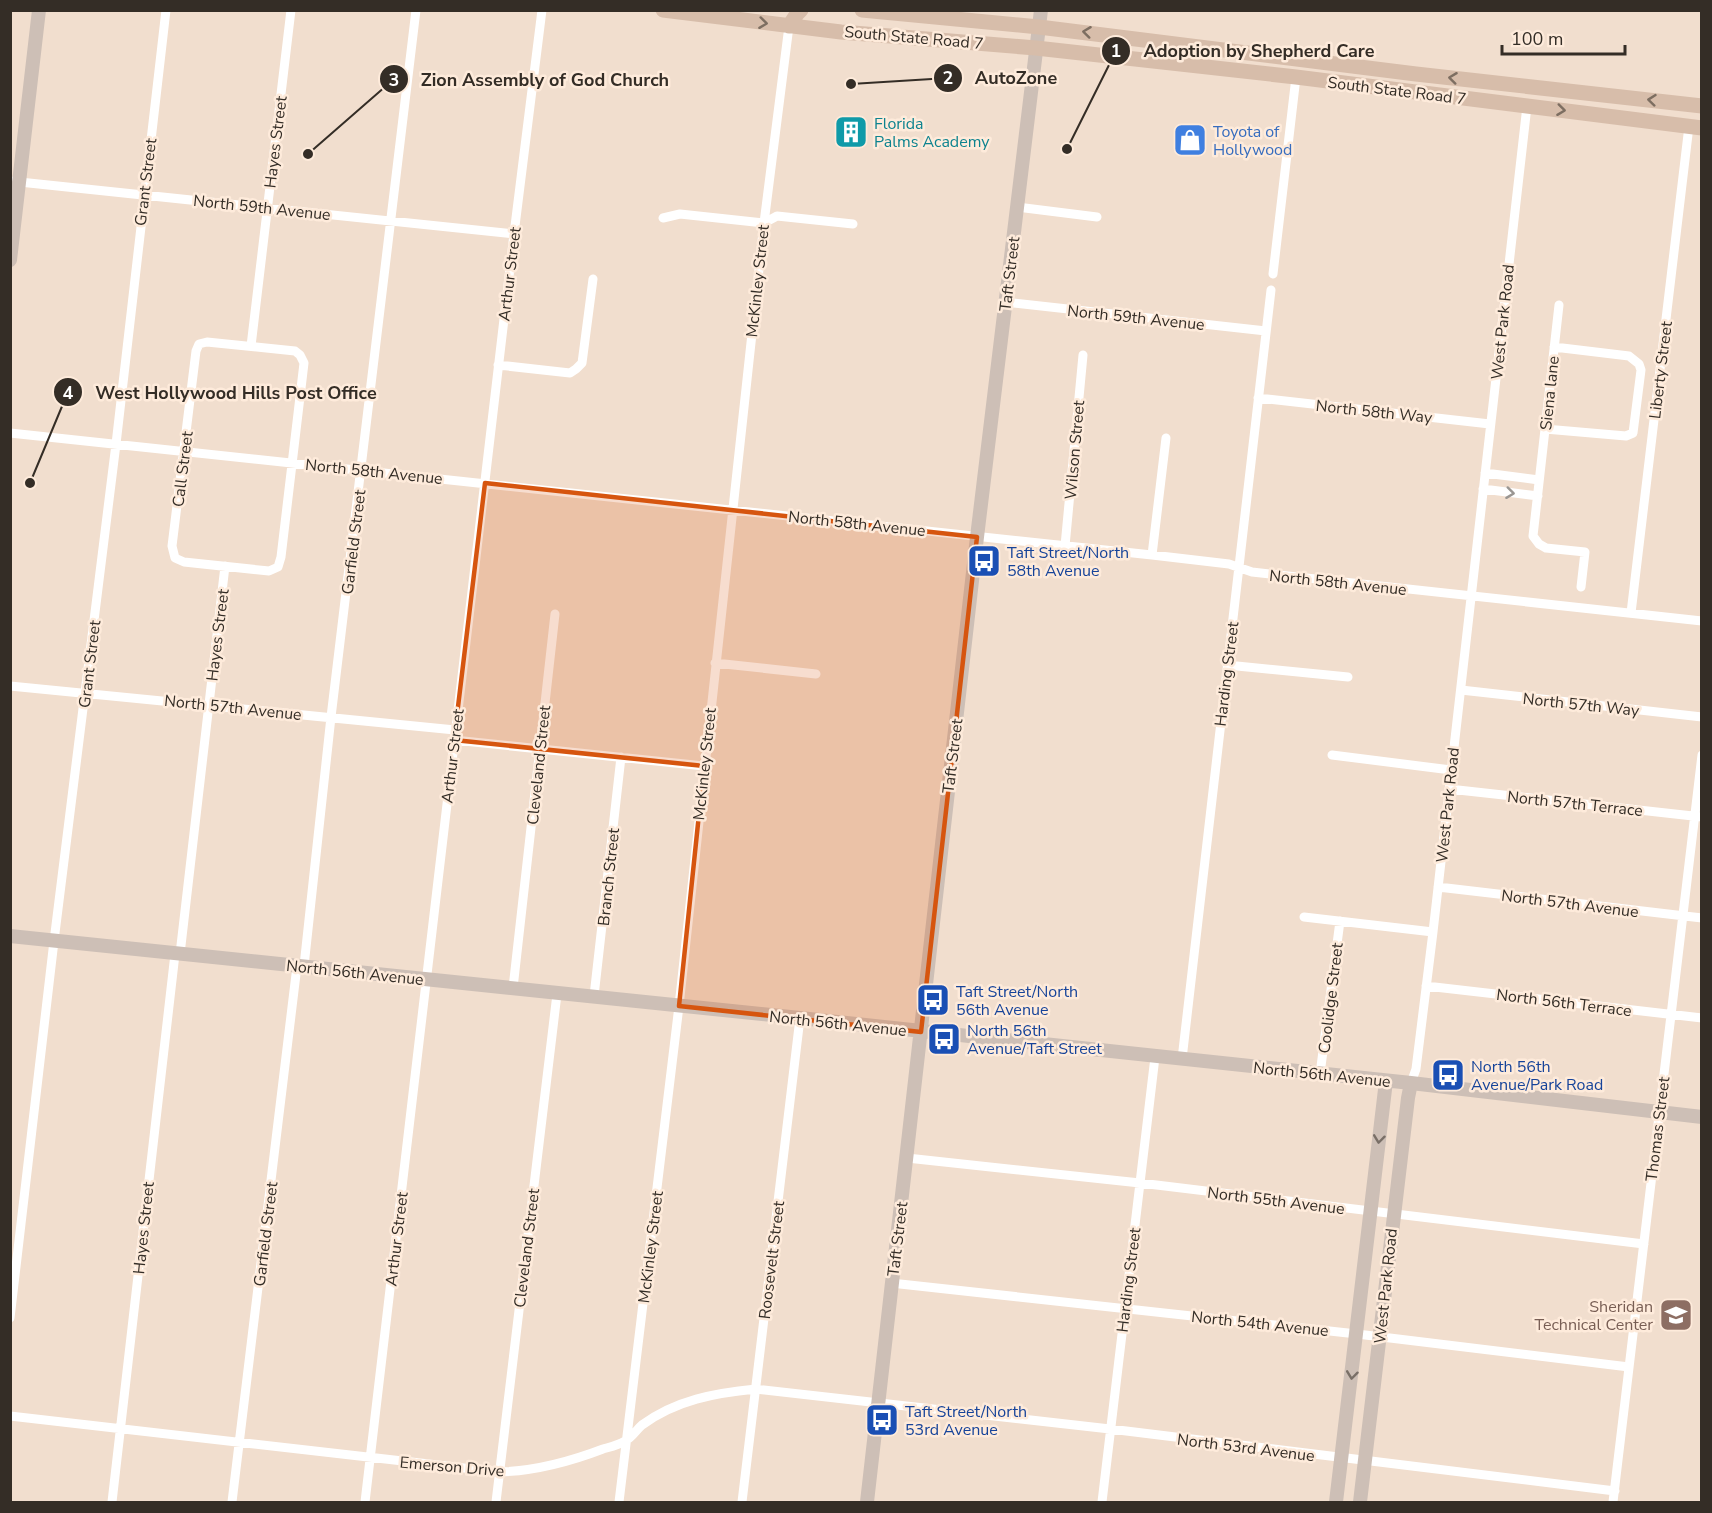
<svg xmlns="http://www.w3.org/2000/svg" width="1712" height="1513" font-family="'Nunito Sans',sans-serif">
<rect width="100%" height="100%" fill="#f1dece"/>
<g fill="none" stroke-linecap="round" stroke-linejoin="round">
<path stroke="#fff" stroke-width="9" d="M10,181l504,53
M1017,207l80,10
M663,218l17,-4 84,9 13,-7 76,8
M1273,274l23,-197
M1005,302l261,29
M1559,305l-26,231 6,8 7,4 39,4 -4,35
M207,342l88,9 5,4 4,8 -23,194 -3,10 -9,4 -85,-9 -9,-4 -3,-12 24,-195 3,-7z
M251,346l40,-336
M498,365l72,8 6,-4 6,-6 11,-84
M1258,398l232,26
M1545,429l81,7 7,-3 8,-63 -2,-6 -10,-8 -75,-9
M10,433l1142,122 77,9 23,8 450,49
M1485,473l54,7
M1483,489l55,7
M1065,546l18,-191
M1152,555l14,-117
M1631,613l58,-487
M715,663l101,11
M1227,665l121,12
M10,686l445,44
M1461,690l241,27
M454,740l250,26
M1332,755l119,15
M1449,789l253,28
M1438,887l264,31
M1304,917l129,15
M180,954l45,-388
M304,966l27,-249 85,-707
M1426,986l276,32
M513,988l42,-374
M594,996l27,-239
M1182,1059l89,-769
M1320,1074l20,-153
M1411,1083l5,-14 17,-137 94,-826
M907,1158l233,25 504,61
M891,1283l466,51 272,33
M10,1318l44,-377 62,-497 50,-434
M10,1416l489,56c37,-1 70,-10 104,-23 7,-2 16,-4 22,-8 7,-3 11,-11 17,-16 34,-25 73,-32 114,-36l354,40 505,62
M112,1502l63,-548
M232,1502l65,-536
M365,1502l149,-1268 28,-224
M496,1502l61,-508
M619,1502l60,-496 85,-783 25,-197
M742,1502l58,-484
M1102,1502l53,-445
M1613,1502l89,-747"/>
<path stroke="#cdbfb6" stroke-width="14" d="M10,260l29,-250
M10,936l790,82 611,65 291,34
M867,1502l110,-965 64,-527
M1336,1502l50,-421
M1360,1502l48,-404 3,-15"/>
<path stroke="#d7bdaa" stroke-width="15" d="M663,10l178,22 195,16 260,29 406,51
M862,10l177,17 377,47 286,32
M789,26l8,-12 4,-4"/>
</g>
<defs><path id="oneway-chevron" d="M-2-3.5L2.5 0L-2 3.5" fill="none" stroke-width="1.6" stroke-linecap="round" stroke-linejoin="round" transform="scale(1.5)"/></defs>
<g stroke="#7d6e61">
<use href="#oneway-chevron" transform="translate(763 23) rotate(7)"/>
<use href="#oneway-chevron" transform="translate(1087 32) rotate(-173)"/>
<use href="#oneway-chevron" transform="translate(1453 78) rotate(-173)"/>
<use href="#oneway-chevron" transform="translate(1652 100) rotate(-174)"/>
<use href="#oneway-chevron" transform="translate(1561 110) rotate(7)"/>
</g>
<use stroke="#9a9692" href="#oneway-chevron" transform="translate(1510 493) rotate(7)"/>
<g stroke="#796f67">
<use href="#oneway-chevron" transform="translate(1379 1139) rotate(97)"/>
<use href="#oneway-chevron" transform="translate(1352 1375) rotate(97)"/>
</g>
<path fill="#d6550f" fill-opacity="0.2" stroke="#d6550f" stroke-width="4.5" stroke-linejoin="round" d="M485,483l492,54 -56,495 -242,-26 25,-240 -250,-26z"/>
<defs>
<g id="building-square" transform="scale(1.725)"><rect x="-9" y="-9" width="18" height="18" rx="4" fill="#0f9aa8" stroke="#feebdb"/><path d="M-4-6H4V6H1V3H-1V6H-4ZM-2.5-4.3h1.7v1.8h-1.7ZM.8-4.3h1.7v1.8H.8ZM-2.5-1h1.7V.8h-1.7ZM.8-1h1.7V.8H.8Z" fill="#fff"/></g>
<g id="shop-square" transform="scale(1.725)"><rect x="-9" y="-9" width="18" height="18" rx="4" fill="#3f7fe0" stroke="#feebdb"/><path d="M-5-2.5h2.3a2.7 3.5 0 0 1 5.4 0H5L5.5 6h-11ZM-1.5-2.5h3a1.5 2.3 0 0 0-3 0Z" fill="#fff"/></g>
<g id="bus-square" transform="scale(1.725)"><rect x="-9" y="-9" width="18" height="18" rx="4" fill="#1a4fb4" stroke="#feebdb"/><path d="M-5-6H5V4H4V6H2V4H-2V6H-4V4H-5ZM-3.5-4V0h7V-4ZM-3.5 1.2v1.5H-2V1.2ZM2 1.2v1.5H3.5V1.2Z" fill="#fff"/></g>
<g id="school-square" transform="scale(1.725)"><rect x="-9" y="-9" width="18" height="18" rx="4" fill="#8d6e63" stroke="#feebdb"/><path d="M0-5L7-2L0 1L-7-2ZM-4 1L0 2.5L4 1V4Q0 6-4 4Z" fill="#fff"/></g>
</defs>
<g fill-rule="evenodd">
<use href="#building-square" x="851" y="132"/>
<use href="#shop-square" x="1190" y="140"/>
<use href="#bus-square" x="984" y="561"/>
<use href="#bus-square" x="933" y="1000"/>
<use href="#bus-square" x="944" y="1039"/>
<use href="#bus-square" x="1448" y="1075"/>
<use href="#school-square" x="1676" y="1315"/>
<use href="#bus-square" x="882" y="1420"/>
</g>
<g text-anchor="middle" stroke-width="5" stroke-linejoin="round" paint-order="stroke">
<g font-size="16" fill="#342d26" stroke="#feebdb">
<text transform="translate(914 37) rotate(5)" y="6">South State Road 7</text>
<text transform="translate(1397 90) rotate(7)" y="6">South State Road 7</text>
<text transform="translate(275 142) rotate(-83)" y="6">Hayes Street</text>
<text transform="translate(145 182) rotate(-83)" y="6">Grant Street</text>
<text transform="translate(262 207) rotate(6)" y="6">North 59th Avenue</text>
<text transform="translate(509 274) rotate(-83)" y="6">Arthur Street</text>
<text transform="translate(1009 274) rotate(-83)" y="6">Taft Street</text>
<text transform="translate(757 281) rotate(-84)" y="6">McKinley Street</text>
<text transform="translate(1136 317) rotate(6)" y="6">North 59th Avenue</text>
<text transform="translate(1502 322) rotate(-84)" y="6">West Park Road</text>
<text transform="translate(1660 370) rotate(-83)" y="6">Liberty Street</text>
<text transform="translate(1549 393) rotate(-84)" y="6">Siena lane</text>
<text transform="translate(1374 411) rotate(6)" y="6">North 58th Way</text>
<text transform="translate(1074 450) rotate(-85)" y="6">Wilson Street</text>
<text transform="translate(182 469) rotate(-83)" y="6">Call Street</text>
<text transform="translate(374 471) rotate(6)" y="6">North 58th Avenue</text>
<text transform="translate(857 523) rotate(6)" y="6">North 58th Avenue</text>
<text transform="translate(353 542) rotate(-83)" y="6">Garfield Street</text>
<text transform="translate(1338 582) rotate(6)" y="6">North 58th Avenue</text>
<text transform="translate(217 635) rotate(-83)" y="6">Hayes Street</text>
<text transform="translate(89 664) rotate(-83)" y="6">Grant Street</text>
<text transform="translate(1226 674) rotate(-83)" y="6">Harding Street</text>
<text transform="translate(1581 704) rotate(6)" y="6">North 57th Way</text>
<text transform="translate(233 707) rotate(6)" y="6">North 57th Avenue</text>
<text transform="translate(452 756) rotate(-83)" y="6">Arthur Street</text>
<text transform="translate(952 756) rotate(-83)" y="6">Taft Street</text>
<text transform="translate(704 764) rotate(-84)" y="6">McKinley Street</text>
<text transform="translate(538 765) rotate(-84)" y="6">Cleveland Street</text>
<text transform="translate(1575 803) rotate(6)" y="6">North 57th Terrace</text>
<text transform="translate(1447 805) rotate(-84)" y="6">West Park Road</text>
<text transform="translate(608 877) rotate(-84)" y="6">Branch Street</text>
<text transform="translate(1570 903) rotate(7)" y="6">North 57th Avenue</text>
<text transform="translate(355 972) rotate(6)" y="6">North 56th Avenue</text>
<text transform="translate(1330 998) rotate(-83)" y="6">Coolidge Street</text>
<text transform="translate(1564 1002) rotate(7)" y="6">North 56th Terrace</text>
<text transform="translate(838 1023) rotate(6)" y="6">North 56th Avenue</text>
<text transform="translate(1322 1074) rotate(6)" y="6">North 56th Avenue</text>
<text transform="translate(1657 1129) rotate(-83)" y="6">Thomas Street</text>
<text transform="translate(1276 1200) rotate(7)" y="6">North 55th Avenue</text>
<text transform="translate(143 1228) rotate(-84)" y="6">Hayes Street</text>
<text transform="translate(265 1234) rotate(-83)" y="6">Garfield Street</text>
<text transform="translate(396 1239) rotate(-83)" y="6">Arthur Street</text>
<text transform="translate(897 1239) rotate(-83)" y="6">Taft Street</text>
<text transform="translate(650 1247) rotate(-83)" y="6">McKinley Street</text>
<text transform="translate(526 1248) rotate(-83)" y="6">Cleveland Street</text>
<text transform="translate(771 1260) rotate(-83)" y="6">Roosevelt Street</text>
<text transform="translate(1128 1280) rotate(-83)" y="6">Harding Street</text>
<text transform="translate(1385 1286) rotate(-84)" y="6">West Park Road</text>
<text transform="translate(1260 1323) rotate(6)" y="6">North 54th Avenue</text>
<text transform="translate(1246 1447) rotate(7)" y="6">North 53rd Avenue</text>
<text transform="translate(452 1466) rotate(5)" y="6">Emerson Drive</text>
</g>
<g font-size="16" fill="#0d838f" stroke="#feebdb" text-anchor="start">
<text x="874" y="129">Florida<tspan x="874" dy="18">Palms Academy</tspan></text>
</g>
<g font-size="16" fill="#366cbe" stroke="#feebdb" text-anchor="start">
<text x="1213" y="137">Toyota of<tspan x="1213" dy="18">Hollywood</tspan></text>
</g>
<g font-size="16" fill="#164399" stroke="#feebdb" text-anchor="start">
<text x="1007" y="558">Taft Street/North<tspan x="1007" dy="18">58th Avenue</tspan></text>
<text x="956" y="997">Taft Street/North<tspan x="956" dy="18">56th Avenue</tspan></text>
<text x="967" y="1036">North 56th<tspan x="967" dy="18">Avenue/Taft Street</tspan></text>
<text x="1471" y="1072">North 56th<tspan x="1471" dy="18">Avenue/Park Road</tspan></text>
<text x="905" y="1417">Taft Street/North<tspan x="905" dy="18">53rd Avenue</tspan></text>
</g>
<g font-size="16" fill="#785e54" stroke="#feebdb" text-anchor="end">
<text x="1653" y="1312">Sheridan<tspan x="1653" dy="18">Technical Center</tspan></text>
</g>
</g>
<path fill="none" stroke="#342d26" stroke-width="2" d="M1067 149L1116 51M851 84L948 78M308 154L394 79M30 483L68 392"/>
<g fill="#342d26" stroke="#feebdb" stroke-width="2">
<circle cx="1067" cy="149" r="6"/>
<circle cx="851" cy="84" r="6"/>
<circle cx="308" cy="154" r="6"/>
<circle cx="30" cy="483" r="6"/>
<circle cx="1116" cy="51" r="15"/>
<circle cx="948" cy="78" r="15"/>
<circle cx="394" cy="79" r="15"/>
<circle cx="68" cy="392" r="15"/>
</g>
<g font-size="18" text-anchor="middle" font-weight="bold" fill="#fff">
<text x="1116" y="57">1</text>
<text x="948" y="84">2</text>
<text x="394" y="86">3</text>
<text x="68" y="399">4</text>
</g>
<g font-size="18" text-anchor="middle" font-weight="bold" fill="#342d26" stroke="#feebdb" stroke-width="5" stroke-linejoin="round" paint-order="stroke">
<text x="1259" y="57">Adoption by Shepherd Care</text>
<text x="1016" y="84">AutoZone</text>
<text x="545" y="86">Zion Assembly of God Church</text>
<text x="236" y="399">West Hollywood Hills Post Office</text>
</g>
<rect width="1712" height="1513" fill="none" stroke="#342d26" stroke-width="24"/>
<path d="M1502 45v9h123v-9" fill="none" stroke="#342d26" stroke-width="3"/>
<text x="1511" y="45" font-size="18" fill="#342d26" stroke="#feebdb" stroke-width="4.5" paint-order="stroke">100 m</text>
</svg>
